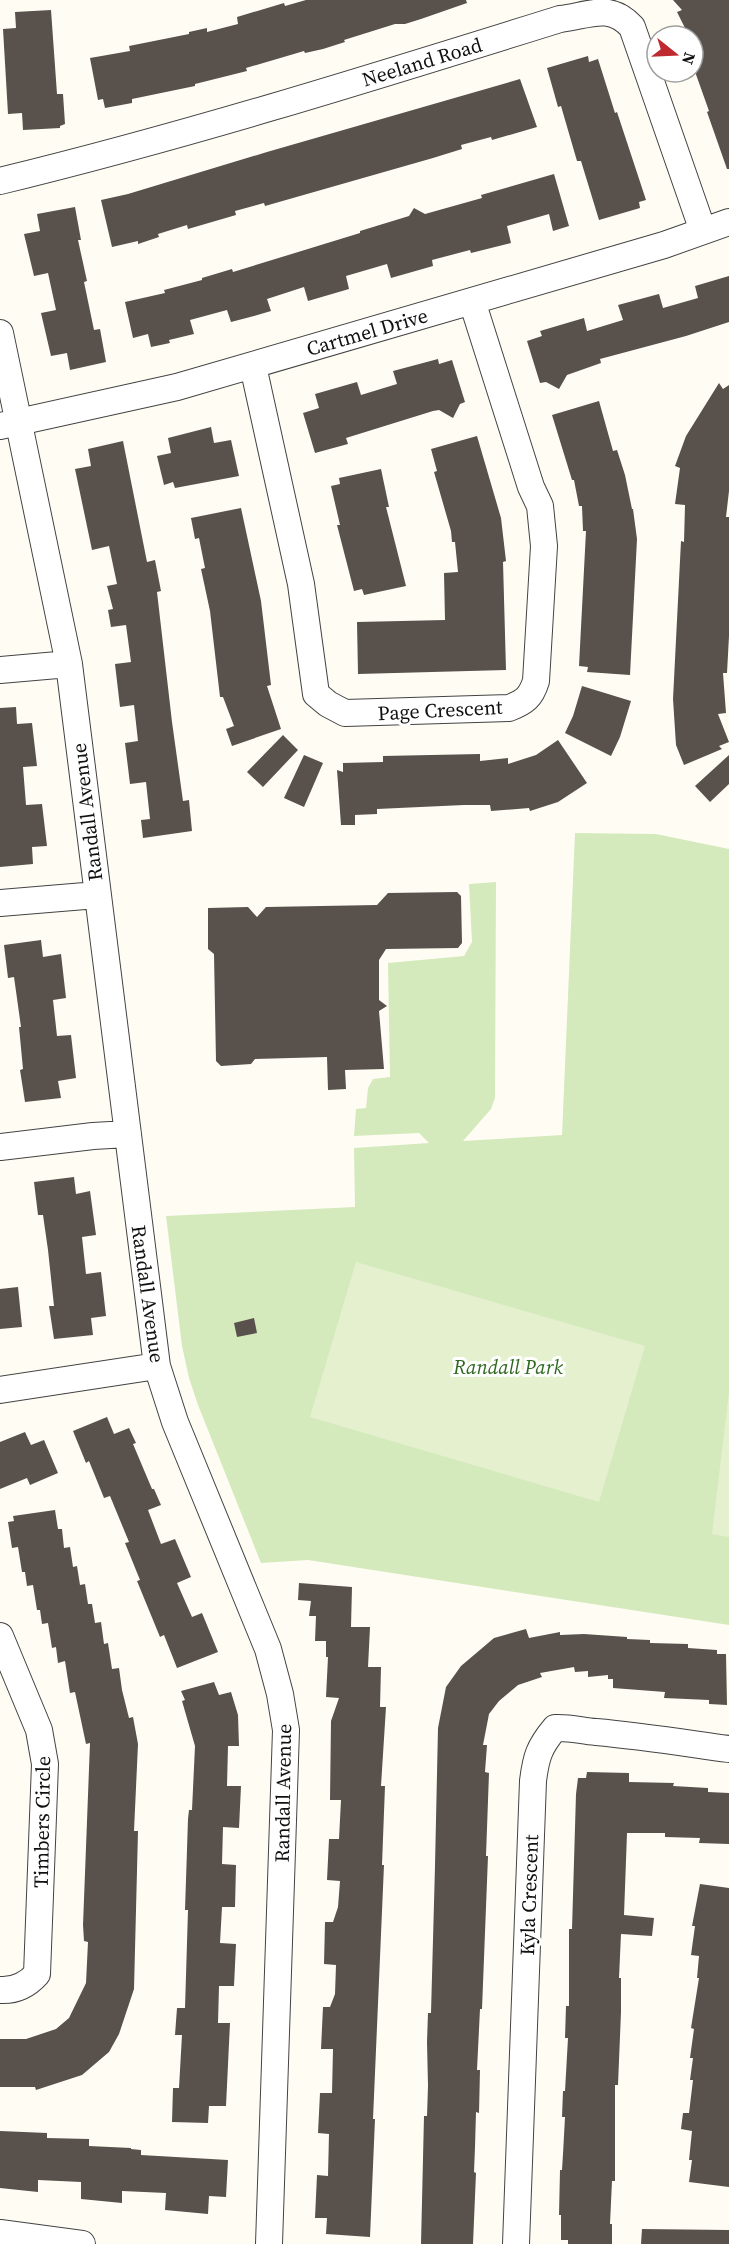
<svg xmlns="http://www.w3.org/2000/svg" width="729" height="2244" font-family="'Source Serif 4',serif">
<rect width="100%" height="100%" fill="#fffdf3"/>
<path fill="#d4eabd" d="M575,833l81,1 73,15v776l-421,-65 -47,3 -63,-158 -9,-27 -7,-32 -16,-130 189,-9 -1,-59 75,-5 -10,-10 -65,3 2,-27 10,-1 2,-20 5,-9 17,-2 -2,-114 76,-7 8,-14 -3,-58 27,-2 -1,216 -4,11 -28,32 99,-6z"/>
<path fill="#e5f1ce" d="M356,1262l289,84 -46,156 -289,-85z
M729,1392v145l-17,-3z"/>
<path fill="#59514c" d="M306,0h160l1,3 -46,16 -16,5h-10l-51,16 1,2 -22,7 -18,4 -1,-2 -58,17 1,3 -52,13v2l-63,13v4l-27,5 -2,-9 -5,1 -8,-42 40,-7 -1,-5 60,-12v-2l18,-4v4l31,-8 -1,-7 47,-14 1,3z
M673,0h56v169h-2l-20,-57 2,-1 -16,-45v-30h-4l-12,-24 5,-2z
M51,10l6,84h6l2,30 -5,2v2l-37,2 -1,-17 -14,1 -5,-85 13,-1 -1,-16z
M588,56l1,6 9,-3 17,54 2,-1 29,88 -7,2 1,6 -41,12 -18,-59h-4l-16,-55 -3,1 -11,-39z
M520,79l17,48 -45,13 -1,-3 -30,8 1,4 -29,9 -168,48 -1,-3 -29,8 1,4 -48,14 -1,-4 -29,9 1,3 -21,7v-3l-26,6 -11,-47 27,-6 139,-42z
M554,174l15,52 -16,5 -4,-17 -42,12 4,17 -40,10 -1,-3 -38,10 1,6 -42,12 -4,-14 -41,12 3,13 -41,12 -4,-14 -37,12 4,12 -17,5 -23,6 -4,-12 -37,10 4,14 -25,6 1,3 -19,4 -3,-13 -15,4 -8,-36 40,-9 -1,-3 38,-10v-2l30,-9 1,3 127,-39v-2l49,-15 5,-8 11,6 57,-16 -1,-3z
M75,207l6,33h-3l9,41 -3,1 10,48 6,-1 6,33 -36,8 -3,-17 -16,3 -10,-43 15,-3 -8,-37 -14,3 -10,-42 16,-3 -3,-17z
M729,276v46l-43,14 -86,23 1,4 -34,12 -8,14 -13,-7 -6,1 -13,-42 15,-5 -2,-5 44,-13 3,13 36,-11 -5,-15 41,-11 4,14 35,-10 -3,-12z
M438,359l1,5 13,-4 13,42 -5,2 -7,14 -14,-8 -6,1 -87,27 2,6 -33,9 -12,-40 16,-5 -4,-14 42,-12 4,13 36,-11 -4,-13z
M719,383l4,6 6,-4v106l-3,26h3v119l-2,37h-4l3,40 -8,1 11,28 -10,4 3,3 -38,16 -8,-20 -3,-46 8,-158 3,1 1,-37 -10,-1 5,-36 -5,-2 11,-30z
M599,401l14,50 4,-1 8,25 7,34h1l4,30 -7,136 -43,-3 1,-5 -9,-1 7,-135h-3l-1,-25h-3l-5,-26h-2l-20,-65z
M211,427l3,16 17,-3 8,36 -64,12 -2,-6 -9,3 -7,-29 14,-3 -3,-15z
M477,436l24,82 5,43 -3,1 3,108 -148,4 -1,-52 88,-2 -1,-47 14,-1 -3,-30h-3l-1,-11 -17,-59 3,-1 -6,-22z
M123,441l24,121 8,-2 6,31 -4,1 15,130 11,79 6,-1 3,31 -49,7 -2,-18 9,-1 -4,-37 -16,2 -5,-41 13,-2 -4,-36 -14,2 -5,-43 16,-2 -5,-37 -15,2 -3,-17 5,-1 -6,-23 10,-2 -8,-38 -17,4 -17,-81 16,-3 -3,-17z
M381,469l8,38h-3l20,79 -42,9 -2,-6 -8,2 -17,-66h3l-9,-39 9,-2 -1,-6z
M241,508l20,93 10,84 -4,1 14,43 -49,17 -6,-17 8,-3 -11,-29h-3l-10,-86 -9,-42 4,-1 -6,-30 -4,1 -4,-21z
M582,686l49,15 -11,36 -9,19 -46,-23 8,-17z
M16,707l1,17 15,-1 5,43 -14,1 3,38 16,-1 5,42 -15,1 1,17 -33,3v-159z
M283,735l15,15 -35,37 -16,-15z
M558,740l29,43 -29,19 -28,9 -1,-3 -38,3 -1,-6h-26l-87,4v5l-22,1v10h-14l-4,-55 6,2v-9l40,-1v-6l97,-2v7l28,-3v6l28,-9z
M304,755l19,8 -19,44 -20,-9z
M729,755v29l-19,18 -15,-16z
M457,892l4,4 1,47 -4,5 -72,1 -7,11v40l8,6 -8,5 5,58 -39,1 1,19 -18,1 -1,-33 -72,2 -4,5 -30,2 -5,-5 -2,-107 -6,-5v-41l40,-1 9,10 9,-10 111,-2 11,-12z
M41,940l2,17 18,-3 5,44 -13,2 4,36 14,-1 5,43 -18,3 3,17 -36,4 -5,-32 3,-1 -4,-42h2l-7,-50 -6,1 -4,-33z
M74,1177l2,17 14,-3 6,44 -14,2 4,37 15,-2 5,44 -15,2 2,17 -39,4 -5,-33h5l-6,-56 -5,-35h-5l-4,-33z
M18,1287l4,40 -22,2v-40z
M254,1318l3,15 -20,4 -3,-14z
M107,1417l7,17 15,-6 7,15 -3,1 19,45h2l7,16 -13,5 13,34 14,-5 16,38 -14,6 15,34 10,-4 16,39 -41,16 -13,-33 -4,2 -23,-56 3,-1 -15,-37 4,-1 -19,-46 -6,2 -15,-37 -3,2 -13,-32z
M25,1432l6,13 13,-5 14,33 -28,12 -3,-7 -27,11v-47z
M55,1510l3,19h4l2,19 6,-1 3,20 4,-1 3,19 5,-1 3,20h4l3,19 6,-1 3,22 4,-1 4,26 7,-1 3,22 7,28 4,-1 5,27 -4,87h4l-4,158 -15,45 -10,18 -27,23 -46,15 -1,-3h-35v-48h26l30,-10 13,-11 17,-35 2,-41 -4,-1 -1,-16 7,-182 -4,1 -11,-52 -5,1 -5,-32 -7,2 -2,-16 -4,1 -4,-25 -6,1 -2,-14h-3l-4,-25 -6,1 -2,-14h-3l-4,-25 -6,1 -4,-26 6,-1 -1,-5z
M299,1583l53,4 -1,40h19l-2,40h13l-1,40h6l-5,79h4l-3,79h2l-11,254h2l-5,118 -44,-3 1,-16h-12l2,-43 11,1 1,-42 -11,-1 2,-40h12l1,-44h-12l2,-42h7l5,-13 1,-29 -12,-1 1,-42h8l5,-15 2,-26 -13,-1 2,-41h10l2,-39h-11l1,-79 8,-23 -13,-1 2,-40h-2v-16h-11l1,-25h-7l2,-15 -13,-1z
M526,1629l3,9 31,-6v3l24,-1 43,3v2l23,1v3l38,1v4l29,2v4h9l1,51 -18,-1v-4l-45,-2 1,-6 -52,-4v-9h-5v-4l-20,2v-6l-13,1 -1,-5 -34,6 2,4 -24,8 -19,16 -10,13 -6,31h4l-2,27 4,1 -3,83h2l-6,153h-2l-3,61h3l-1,43 -3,-1 -1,35 -1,25 2,1 -3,71h-52l3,-128h3l1,-30 -1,-44 1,-29h3l4,-147 3,-138 8,-41 15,-21 33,-28z
M214,1682l5,13 12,-3 7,23 1,31h-11l-1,40h14l-2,42 -16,-1 -1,37 14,1 -1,42h-13l-2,36 16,1 -2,42h-15l-1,37h12l-4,83h-17l-1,17 -36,-1 1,-34h6l3,-53h-7l2,-27h8l3,-98h-3l3,-91 1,-9h3l3,-64 -13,-45 3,-1 -4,-9z
M587,1772l42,1v9l45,1 -1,3 35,2v4l21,1v51l-30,-1 1,-5 -35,-1v-4h-38l-3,82 30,3 -2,18 -31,-2 -2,44h2v34l-3,73h-3v96h-3l-2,43h2v20h-44v-4h-7v-25h-2l1,-45h2l1,-16 2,-37h-3l1,-26h2l3,-53h-3l1,-32h3v-77h3l4,-135 2,-16h8z
M700,1884l29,4v299l-40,-5 3,-22h-3l3,-29 -11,-2 2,-16h6l4,-33h-3l3,-22h-3l4,-29 -3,-1 8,-50h-2l2,-22 -8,-1 4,-29h-3z
M0,2131l47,2v5l42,1v7l42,2v1l10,1v5l87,5 -2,37 -17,-1 -1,18 -43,-4 1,-17 -44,-2v12l-41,-4v-17l-43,-2v12l-38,-4z
M642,2229l87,1v14h-88z"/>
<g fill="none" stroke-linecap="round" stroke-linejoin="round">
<g stroke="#434343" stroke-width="28">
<path id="minor" d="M0,181c189,-46 374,-104 560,-162 28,-3 49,-17 72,8l71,204
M0,333l69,331 88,702 18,56 93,227 12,45 6,36 -17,514
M253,366l48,218 15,110 12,10 17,9 164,-5c16,-6 22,-11 27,-27l8,-135 -4,-40 -9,-19 -59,-186
M0,426l177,-39 487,-142 65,-23
M0,670l69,-6
M0,903l97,-8
M0,1147l93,-11 35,-2
M0,1390l157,-24
M0,1636l39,94 6,34 -8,210c-10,11 -22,17 -37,16
M0,2233l82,11
M516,2244l17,-463c3,-24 6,-34 22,-53 14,-1 27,3 41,4 45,4 89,11 133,17"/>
</g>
<use href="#minor" stroke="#fff" stroke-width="26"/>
</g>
<g text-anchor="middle" stroke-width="6" stroke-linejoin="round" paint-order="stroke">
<g font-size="20" fill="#101010" stroke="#fff">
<text transform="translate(422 62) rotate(-17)" y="7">Neeland Road</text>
<text transform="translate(367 332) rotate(-16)" y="7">Cartmel Drive</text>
<text transform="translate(440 710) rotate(-3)" y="7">Page Crescent</text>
<text transform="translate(87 812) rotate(-97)" y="7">Randall Avenue</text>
<text transform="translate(148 1294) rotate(82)" y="7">Randall Avenue</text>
<text transform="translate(283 1793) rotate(-89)" y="7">Randall Avenue</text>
<text transform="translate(42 1822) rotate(-89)" y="7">Timbers Circle</text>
<text transform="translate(529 1895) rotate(-88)" y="7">Kyla Crescent</text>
</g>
<g font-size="20" font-style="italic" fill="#2f6820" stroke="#fff">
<text x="508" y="1374">Randall Park</text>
</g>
</g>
<g transform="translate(675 54) rotate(108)"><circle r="28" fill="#ffffff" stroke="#9f9f9f" stroke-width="1.5"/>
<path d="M0-4.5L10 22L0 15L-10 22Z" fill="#bf2930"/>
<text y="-9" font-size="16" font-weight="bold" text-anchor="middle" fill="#101010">N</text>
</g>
</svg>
